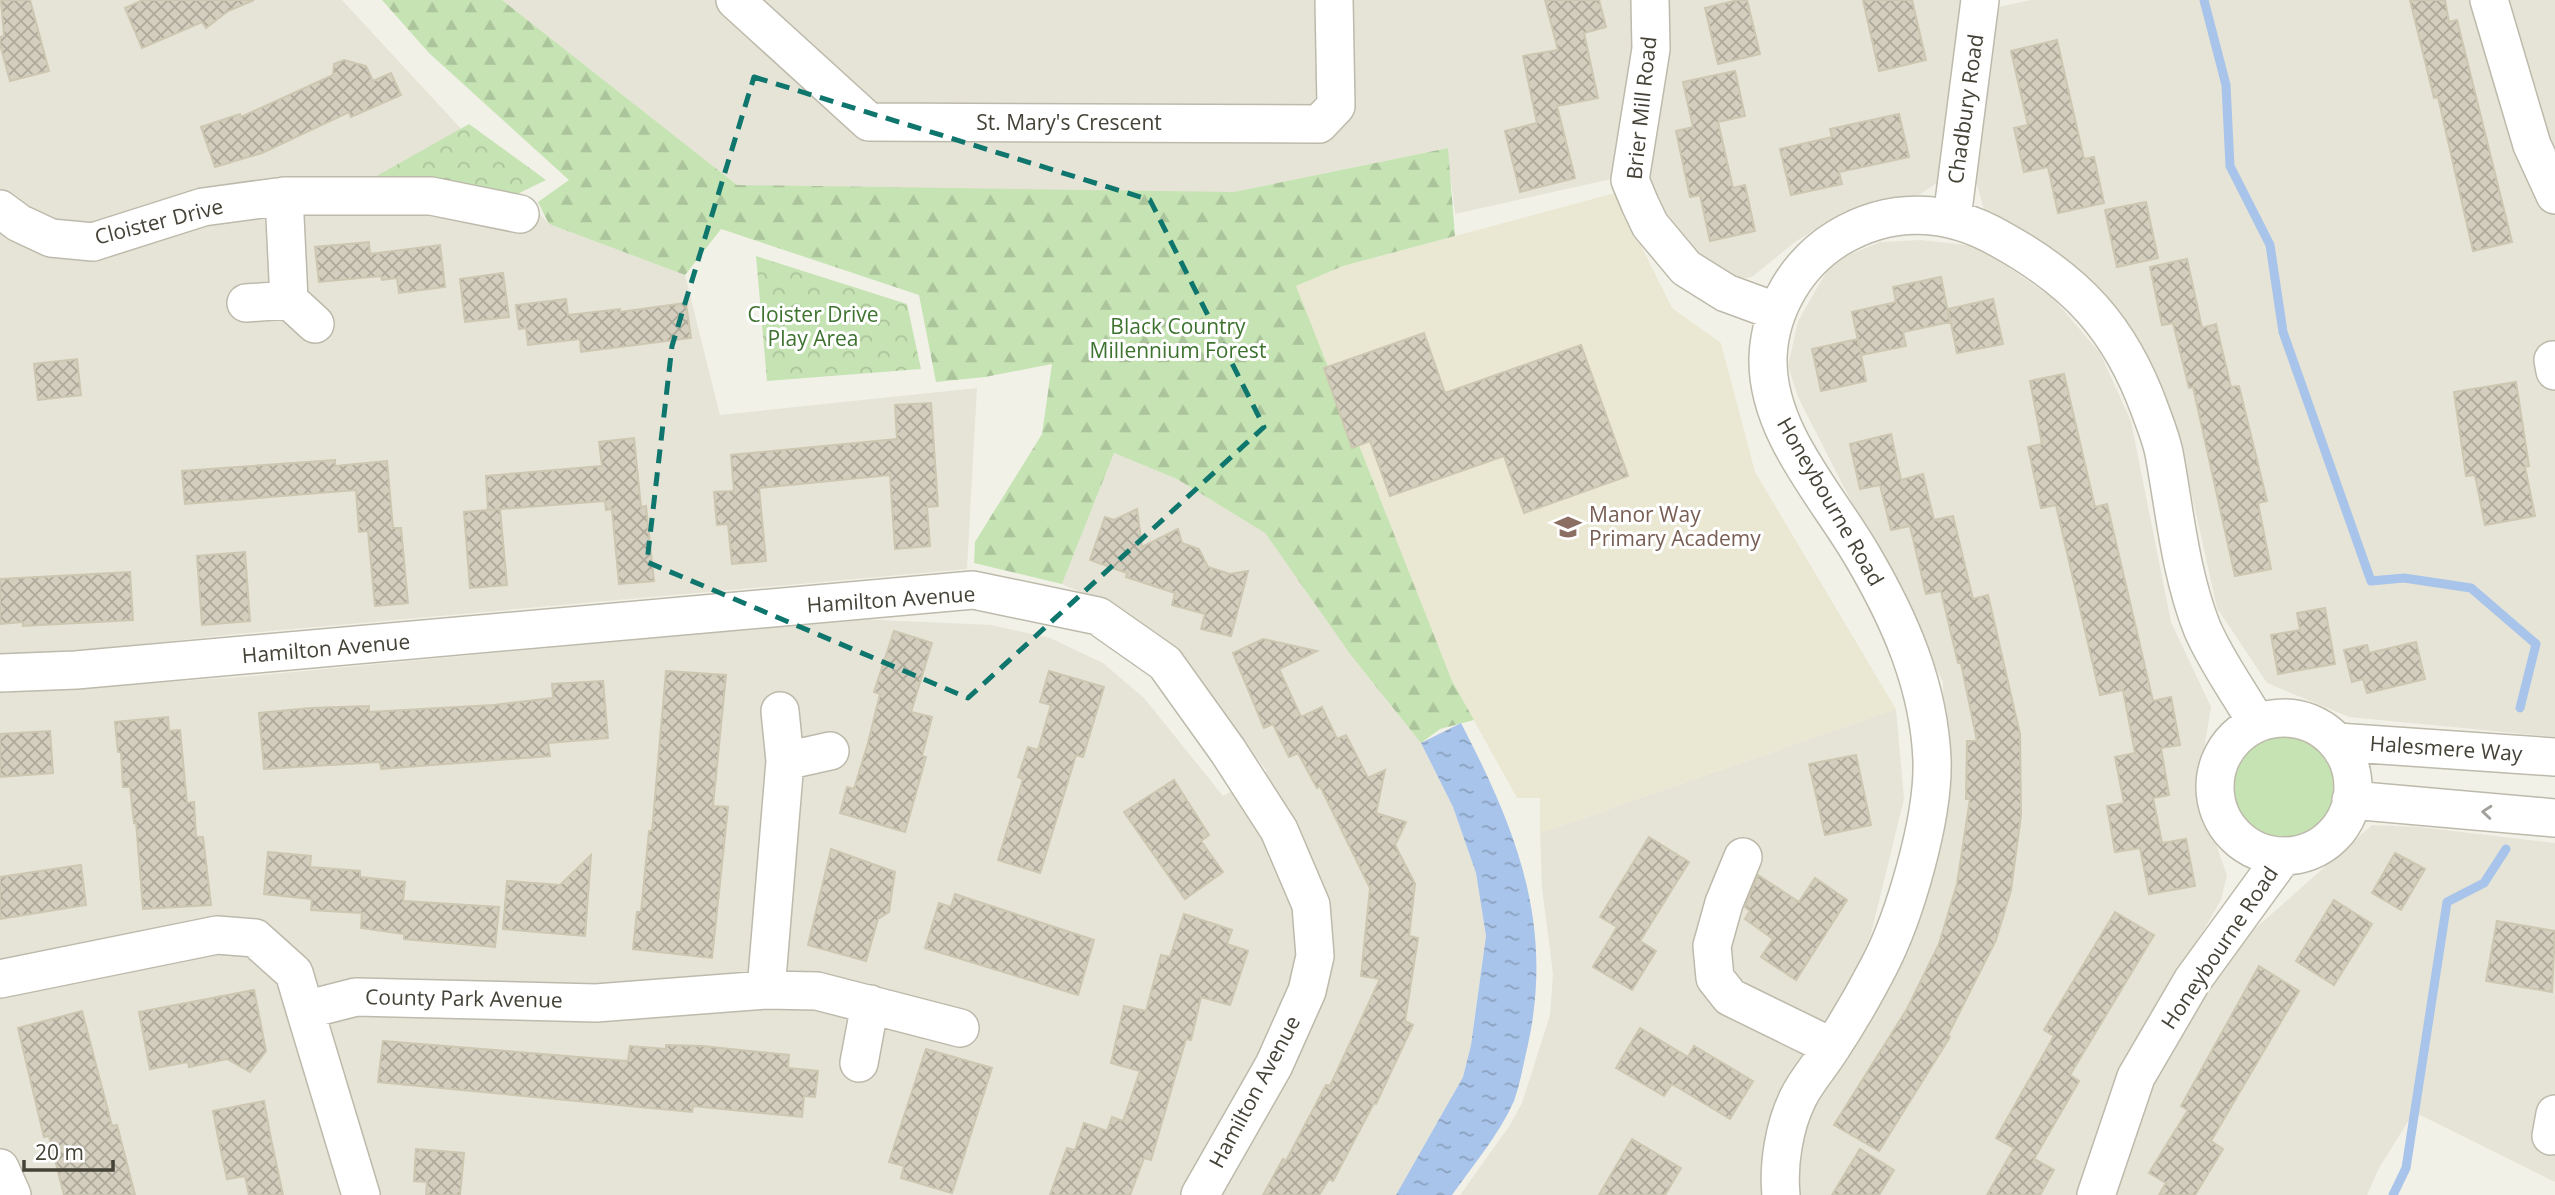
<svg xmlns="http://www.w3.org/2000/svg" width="2555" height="1195" font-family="'Open Sans',sans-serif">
<defs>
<pattern id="forest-firs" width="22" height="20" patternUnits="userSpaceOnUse" patternTransform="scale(1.75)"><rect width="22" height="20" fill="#c6e3b3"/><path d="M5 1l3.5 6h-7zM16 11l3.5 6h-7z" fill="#abc49b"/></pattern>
<pattern id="park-crowns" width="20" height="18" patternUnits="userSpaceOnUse" patternTransform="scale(1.75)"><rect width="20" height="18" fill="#c6e3b3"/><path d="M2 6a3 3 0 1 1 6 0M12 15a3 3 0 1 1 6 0" fill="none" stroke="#abc49b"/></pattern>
<pattern id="water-ripples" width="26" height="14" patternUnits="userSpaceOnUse" patternTransform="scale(1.75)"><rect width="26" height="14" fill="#a8c4ea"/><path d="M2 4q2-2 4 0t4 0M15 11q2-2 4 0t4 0" fill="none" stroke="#8ba1be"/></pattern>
<pattern id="building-cross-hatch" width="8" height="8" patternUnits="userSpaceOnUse" patternTransform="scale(1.75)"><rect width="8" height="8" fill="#d3cebe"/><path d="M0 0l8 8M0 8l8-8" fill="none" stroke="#ada99b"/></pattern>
</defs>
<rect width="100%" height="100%" fill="#f2f1e8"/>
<path fill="#e6e4d6" d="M0,0h342l207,224 136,51 35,140 257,-27 -10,181 -731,65 -202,22h-34z
M502,0h1141l-23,177 -165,37 -8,-66 -469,97 -241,-60z
M1665,0h301l-22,178 -25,17 -74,16 -50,31 -43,35 -22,4 -56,-46 -28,-59z
M2031,0h524v737l-206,-20 -82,-34 -50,-75 -41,-184 -44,-93 -48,-54 -100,-67 -9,-33 24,-170z
M1920,240l57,6 76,52 47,55 31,68 40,201 40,85 -14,84 30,84 -6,25 -92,159 27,17 85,-135 131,-116 47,2 136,16v339l-141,-70 -35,56 -12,27h-907l50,-70 12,-22 28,-88 3,-41 -11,-86 -2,-55 356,-124 8,90 -33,135 -18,44 -81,129 36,12 100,-166 36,-130 -1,-141 -145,-285 -10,-31 10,-45 34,-59 48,-20z
M1114,453l63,26 88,54 85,121 71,89 32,64 23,66 10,63 -15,109 -8,32 -67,118h-1396v-502l240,-16 617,-58 134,6 59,13 53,25 41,35 79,98 44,-25 -87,-109 -73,-58 -45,-20z"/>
<path fill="#eae8d3" d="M1615,193l57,115 49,35 34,129 141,237 -356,124v-35h-23l-65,-117 -316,-328 207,-87z"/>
<path fill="#c6e3b3" d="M2229 788a53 53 0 1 1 106 0a53 53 0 1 1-106 0Z"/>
<path fill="url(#forest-firs)" d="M382,0h120l235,185 497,7 214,-44 7,88 -112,30 -47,20 156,395 22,39 -34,9 -19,14 -71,-89 -85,-121 -88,-54 -63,-26 -52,131 -88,-21 1,-21 67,-108 10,-70 -67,13 -49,5 -17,-87 -198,-66 -36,46 -136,-51 -11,-22 31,-22 -140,-127z"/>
<path fill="url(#park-crowns)" d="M469,124l77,56 -35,17 -136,-20z
M756,256l151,48 14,65 -154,12z"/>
<path fill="url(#water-ripples)" d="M1461,723c56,108 94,203 66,326 -4,17 -7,36 -13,52 -15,34 -41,64 -62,94h-56l67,-118 8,-32 15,-109 -10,-63 -23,-66 -32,-64z"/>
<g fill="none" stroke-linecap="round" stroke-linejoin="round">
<path stroke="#a8c4ea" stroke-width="9" d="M2204,0l22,85 4,81 40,79 13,87 88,249 33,-3 67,10 65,56 -16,64
M2393,1195l13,-27 41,-266 37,-19 22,-34"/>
</g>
<path fill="url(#building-cross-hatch)" stroke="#cdc7b2" stroke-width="2" d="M1,0h29l19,71 -39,10 -10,-37v-7l4,-1z
M143,0h111l-26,11 -22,17 -4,-6 -60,26 -17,-40z
M1545,0h54l7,27 -22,6 14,65 -41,8 18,72 -55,14 -15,-61 32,-8 -14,-67 35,-6z
M1738,0h9l13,54 -42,10 -13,-56z
M1863,0h49l14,60 -47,11z
M2410,0h35l4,22 8,-2 55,222 -39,9 -35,-154 -4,1z
M2057,40l27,119 10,-2 10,46 -46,10 -10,-46 -24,5 -10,-44 14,-3 -17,-74z
M344,60l22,6 7,15 18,-8 10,22 -50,22 -2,-5 -87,41 -47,14 -14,-40 39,-13 1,3 92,-42 1,-11z
M1735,71l10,45 -27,6 15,66 12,-3 10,46 -45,10 -10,-46 -10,2 -14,-66 17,-4 -10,-45z
M1899,114l10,43 -70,15 3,12 -51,11 -11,-46 52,-12 -2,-8z
M2146,202l12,56 -41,9 -12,-57z
M369,242l1,12 70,-9 5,42 -46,6 -2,-15 -15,2 -1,-4 -62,6 -4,-35z
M2187,259l15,69 14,-4 15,63 8,-1 28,115 -9,2 13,66 -36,7 -42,-189 -4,1 -16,-65 -11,2 -12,-58z
M503,273l6,44 -44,5 -5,-43z
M1941,277l9,45 -47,10 3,14 -45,9 -9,-43 44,-10 -3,-15z
M566,299l2,16 52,-6v3l66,-9 5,35 -110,14 -1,-13 -52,6 -2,-17 -7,1 -3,-24z
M1993,299l10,45 -46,9 -9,-44z
M1424,333l21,60 136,-48 47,131 -104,37 -20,-57 -114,40 -20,-55 -18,7 -28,-80z
M1858,339l8,42 -45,10 -9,-42z
M77,359l4,36 -43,5 -4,-36z
M2064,374l31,133 12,-3 46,197 18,-4 9,48 -19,3 8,47 -16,3 9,45 24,-4 9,47 -46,8 -9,-46 -25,4 -8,-46 17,-3 -9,-46 20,-4 -12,-63 -23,5 -44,-190 -15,3 -13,-61 14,-3 -12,-63z
M2516,382l13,84 -4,1 10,49 -50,9 -10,-50 -9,1 -12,-84z
M931,403l7,103 -11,1 3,39 -35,3 -5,-74 -131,13 7,73 -34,3 -4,-40 -11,1 -3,-33 20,-1 -3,-36 166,-16 -2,-34z
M1891,434l10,46 22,-6 11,46 19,-4 20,83 15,-4 32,139 1,81 -10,75 -15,50 -48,95 2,2 -71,114 -45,-26 73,-116 32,-65 18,-60 13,-85h-4l1,-58h10l-16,-78h-3l-17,-72 -15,3 -16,-68 -19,4 -11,-45 -20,4 -10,-45z
M634,438l7,69 5,-1 8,75 -35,3 -7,-75 -6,1 -1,-9 -117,9 -2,-34 116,-10 -3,-24z
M335,460v6l52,-5 6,67h8l7,75 -33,3 -7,-75 -9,1 -3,-42 -171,14 -3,-33z
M500,509l7,76 -37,3 -6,-76z
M1137,509l5,38 36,-18 4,14 17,6 9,18 22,7 18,-3 -17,65 -30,-7 4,-15 -33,-9 3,-12 -49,-16 1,-4 -37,-13 15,-43 9,3z
M245,552l5,69 -48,4 -5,-69z
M130,572l3,48 -110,6v-4l-23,2v-45z
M2325,608l10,56 -57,10 -7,-39 29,-5 -3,-17z
M894,631l38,12 -21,69 21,5 -10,39 4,1 -21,75 -65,-19 7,-26 7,2 14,-46 12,-49 -6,-2z
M1263,639l54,12 -38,18 22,48 21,-10 15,32 9,-4 22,43 17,-8 -9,43 30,9 -11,23 20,39 -6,52 9,2 -13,83 8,4 -37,79 -2,-1 -41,78 -4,-2 -10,16h-56l20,-36 3,2 40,-76 4,1 50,-107 -19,-3 9,-88 -50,-102 -3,2 -19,-35 -9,4 -16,-33 -9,4 -31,-75z
M2416,642l9,37 -58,14 -4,-14 -11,3 -8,-32 23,-5 2,8z
M666,671l60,4 -13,131 15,1 -16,151 -79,-9 4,-37h4l8,-81h3z
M1049,671l55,16 -21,70 -7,-2 -36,118 -42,-13 25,-81 -5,-2 10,-30 10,3 13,-45 -11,-3z
M603,681l5,57 -60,5 2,13 -169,13 -1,-7 -116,7 -5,-56 52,-5 58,-2v6l125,-7 59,-7 -1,-14z
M168,717l1,14 11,-1 7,73 7,-1 2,35h7l8,68 -68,4 -7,-87 -2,1 -4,-36h-7l-2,-35h-3l-3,-30z
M50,731l3,42 -53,4v-43z
M1856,755l15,70 -46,10 -16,-71z
M1174,780l35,55 -8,6 22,31 -38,27 -61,-87z
M1649,837l40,25 -49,79 16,10 -24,39 -39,-23 24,-40 -17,-10z
M831,849l64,23 -6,40 -11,7 -12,42 -58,-16z
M268,852l43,4 -1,11 50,4v6l45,5 -2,19 96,6 -4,40 -91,-8v-5l-43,-6 1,-15 -51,-3 1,-11 -48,-5z
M2395,853l30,16 -24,41 -29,-17z
M591,855l-6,81 -82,-7 4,-48 53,4z
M81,865l5,40 -86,14v-42z
M1758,875l41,27 16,-24 32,22 -51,80 -35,-23 12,-18 -28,-20 5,-8 -5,-4z
M955,894l139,46 -16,55 -153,-47 14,-45 12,4z
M2334,900l38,24 -38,61 -38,-24z
M2115,912l39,23 -84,140 9,6 -45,78 20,11 -14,25h-53l27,-47 -18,-10 58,-102 -10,-6z
M1184,914l48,16 -5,14 21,7 -18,54 -29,-8 -10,43 -5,-1 -35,121 -7,-2 -14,37h-80l17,-47 8,2 9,-27 23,8 5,-14 11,4 17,-50 -29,-8 13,-57 22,5 15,-56 9,2z
M2497,921l58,10 -3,61 -66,-11z
M2259,966l40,25 -88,150 12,8 -28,46h-36l7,-12 -17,-10 39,-63 -7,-4z
M254,990l12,61 -16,21 -23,-13 -38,8 -1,-5 -38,7 -11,-57z
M82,1011l30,115 5,-1 18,70h-71l-15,-59 -5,1 -26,-109z
M1640,1028l48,29 6,-11 59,35 -23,38 -58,-35 -8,12 -48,-28z
M383,1041l245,20 2,-15 36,3v-4l36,1 87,9 -1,13 30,3 -3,26 -11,-1 -2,21 -109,-11 -1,6 -314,-30z
M926,1049l66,19 -40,125 -51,-15 3,-12 -15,-4z
M264,1101l7,38 12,56h-34l-4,-19 -18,3 -8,-37 -6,-31z
M1632,1139l49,29 -16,27h-66z
M416,1149l48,4 -4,42h-34l1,-13 -13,-1z
M1860,1149l34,21 -15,25h-47z"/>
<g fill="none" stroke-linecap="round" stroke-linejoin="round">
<g stroke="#bdbaab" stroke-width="40">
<path id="minor" d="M735,0l134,122 450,2 17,-18 -2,-106
M1650,0l1,49 -21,131 10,24 10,21 36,43 40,25 49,18
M2489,0l43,145 23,50
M0,209l19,14 32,15 42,4 110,-35 81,-11h147l89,18
M1952,218l28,-218
M289,300l26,24
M246,303l43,-3 -5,-104
M2553,360l2,11
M0,673l76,-3 897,-80 125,26 67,47 63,88 51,79 32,75 4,51 -8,35 -33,74 -74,130
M2215 787a69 69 0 1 1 138 0a69 69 0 1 1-138 0Z
M2337,742l218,15
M785,761l45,-10
M2351,800l204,18
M1743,857l-19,46 -12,43 3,32 15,19 102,50
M0,979l217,-44 38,3 39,35 11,37 51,-13 240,6 170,-13 51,1 143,37
M766,990l19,-229 -5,-50
M305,1010l56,185
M859,1063l11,-59
M2551,1136l4,-22
M0,1168l12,27
M1781,1195c-3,-30 3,-69 17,-97 7,-15 20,-30 30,-45 18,-27 35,-56 50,-85 27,-51 56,-151 54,-208 -3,-74 -32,-140 -69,-203 -35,-61 -97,-125 -95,-200 2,-48 29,-94 70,-119 53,-32 110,-29 162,1 76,42 120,88 150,171 5,14 11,28 14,43 11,59 16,119 38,175 14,33 37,64 54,94
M2096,1195l40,-118 56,-96 91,-125"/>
</g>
<use href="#minor" stroke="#fff" stroke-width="37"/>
</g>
<defs><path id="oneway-chevron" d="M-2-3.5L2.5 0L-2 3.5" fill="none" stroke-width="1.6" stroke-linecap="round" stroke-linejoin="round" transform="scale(1.75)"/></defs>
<use stroke="#a2a09b" href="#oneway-chevron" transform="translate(2487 812) rotate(-175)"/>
<path fill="none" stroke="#0f766e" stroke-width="5" stroke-dasharray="14 9" stroke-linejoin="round" d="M754,77l396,123 114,227 -296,271 -321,-136 25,-216z"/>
<defs>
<g id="school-bare" transform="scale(2.1)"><path d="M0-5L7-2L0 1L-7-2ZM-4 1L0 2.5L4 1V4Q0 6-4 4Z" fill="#8d6e63" stroke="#fff" stroke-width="2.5" paint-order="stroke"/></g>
</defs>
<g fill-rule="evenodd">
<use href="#school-bare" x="1568" y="527"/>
</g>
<g text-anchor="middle" stroke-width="6" stroke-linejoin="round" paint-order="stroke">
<g font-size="21" fill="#454237" stroke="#fff">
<text transform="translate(1642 108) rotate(-84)" y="7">Brier Mill Road</text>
<text transform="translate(1966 109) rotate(-82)" y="7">Chadbury Road</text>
<text x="1069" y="130">St. Mary's Crescent</text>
<text transform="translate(159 222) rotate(-14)" y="7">Cloister Drive</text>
<text transform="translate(1830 502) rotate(60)" y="7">Honeybourne Road</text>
<text transform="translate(891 600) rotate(-4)" y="7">Hamilton Avenue</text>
<text transform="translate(326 649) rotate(-5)" y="7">Hamilton Avenue</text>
<text transform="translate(2446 749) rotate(4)" y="7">Halesmere Way</text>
<text transform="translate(2220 948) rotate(-56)" y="7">Honeybourne Road</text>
<text transform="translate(464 999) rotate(1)" y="7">County Park Avenue</text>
<text transform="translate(1255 1092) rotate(-62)" y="7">Hamilton Avenue</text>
</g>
<g font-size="21" fill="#3d722f" stroke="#fff">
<text x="813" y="322">Cloister Drive<tspan x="813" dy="24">Play Area</tspan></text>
<text x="1178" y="334">Black Country<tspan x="1178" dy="24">Millennium Forest</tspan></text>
</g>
<g font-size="21" fill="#785e54" stroke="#fff" text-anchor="start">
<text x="1589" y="522">Manor Way<tspan x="1589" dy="24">Primary Academy</tspan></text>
</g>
</g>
<path d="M24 1160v10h89v-10" fill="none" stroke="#454237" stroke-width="3.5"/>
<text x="35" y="1160" font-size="21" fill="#454237" stroke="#ffffff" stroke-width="5" paint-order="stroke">20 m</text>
</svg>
